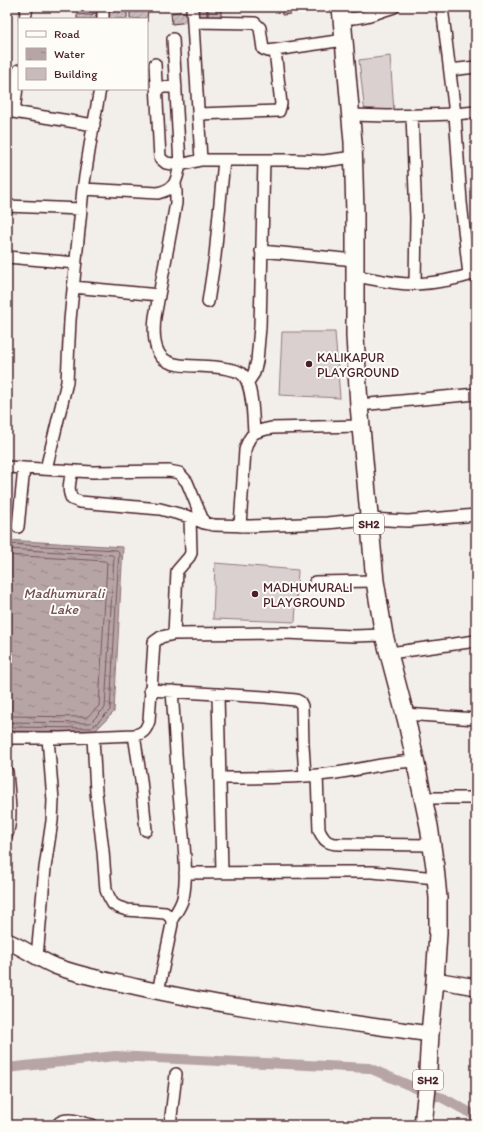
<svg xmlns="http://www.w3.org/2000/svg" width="483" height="1132" font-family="Itim,sans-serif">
<defs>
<pattern id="water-ripples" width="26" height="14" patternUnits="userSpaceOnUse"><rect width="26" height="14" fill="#b7a5a6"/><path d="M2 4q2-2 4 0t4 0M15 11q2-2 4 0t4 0" fill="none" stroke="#978687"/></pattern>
<pattern id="building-hatch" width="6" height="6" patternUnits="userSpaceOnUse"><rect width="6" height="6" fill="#c8bbbb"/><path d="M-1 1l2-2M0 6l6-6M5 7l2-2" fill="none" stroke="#ada0a1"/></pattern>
</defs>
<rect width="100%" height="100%" fill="#f2efeb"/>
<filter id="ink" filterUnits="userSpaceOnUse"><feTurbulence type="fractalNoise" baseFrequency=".025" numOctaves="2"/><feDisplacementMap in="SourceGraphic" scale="8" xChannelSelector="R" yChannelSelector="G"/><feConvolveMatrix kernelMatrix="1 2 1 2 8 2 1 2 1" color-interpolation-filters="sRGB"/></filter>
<g filter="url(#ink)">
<path fill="#d9d0cf" stroke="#92787d" d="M390,56l4,55 -29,3 -6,-54z
M282,332h53l5,66 -61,-3z
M215,563l83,7 -3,52 -82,-3z"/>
<path fill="url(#water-ripples)" stroke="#8b6f75" d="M7,540l116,7 -9,165 -20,20 -87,-1z"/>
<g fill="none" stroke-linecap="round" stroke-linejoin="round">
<path stroke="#76555c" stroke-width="1" d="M7,544l110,6 2,2 -9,158 -18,18 -85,-1
M7,549l105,6 2,2 -9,151 -15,15 -83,-1
M7,555l98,6 2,2 -8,143 -12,11 -80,-1"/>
<path stroke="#b7a5a6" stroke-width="10" d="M7,1068l108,-12 254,12 51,22
M433,1095l10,3 33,18"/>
</g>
<path fill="url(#building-hatch)" stroke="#4a1f2b" d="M58,7h17v4l-17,-2z
M77,7h24l-1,7 -23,-2z
M130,7h18l-1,15v-3h-17z
M198,7h9v11l-9,1z
M208,7h13v12h-13z
M281,7h9l1,7 -9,1z
M292,7h8v4l-8,1z
M109,9l18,1v9h-18z
M189,11l1,11 -18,2 -1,-11z
M77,14l23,2v3h-23z"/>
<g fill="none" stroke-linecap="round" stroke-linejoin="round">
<g stroke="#4a1f2b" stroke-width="14">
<path id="street" d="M192,7l9,153
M341,18c20,2 35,-5 53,-11
M25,19l2,-12
M103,19v-12
M193,22l62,1 5,5 3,21 5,2 76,-11
M155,64l5,94 6,5 14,2 -7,-126
M450,70l26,-3
M156,87h20
M7,111l87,14
M14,112l5,-42
M198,114l81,-3 2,-7 -6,-54
M351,115l37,1 67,-2 -13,-107
M412,115l4,103 -1,66
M175,184l1,8v11l-21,114c-7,64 31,43 73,52 6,1 12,2 16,7 9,12 9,42 10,57
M83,189l75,4c19,-5 18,-12 22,-28l21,-5h94l29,1 30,-4
M7,206l74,3
M261,251l94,9
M7,257l69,6
M469,275l-8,-73 -6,-88 21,-2
M355,276c20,3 41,9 61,8 20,-1 41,-5 60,-11
M73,287l86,8
M208,302l7,-46 9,-96
M248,382l6,-9 3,-12 3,-34 4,-167
M359,405l117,-11
M7,467l86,5 76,-1 10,2 8,9 17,41 10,2 37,1 76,-3 41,-4 40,2 68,-6
M46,469l21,-87 3,-62 13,-131 9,-56 8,-44
M72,471c-2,10 -5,19 0,28l8,3 80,7 30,8 14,6
M240,526l5,-76c5,-18 10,-19 27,-22l89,-2
M18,527l6,-59
M315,582l60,-1
M174,634l3,-63 12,-14 2,-4 -1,-36
M390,653l86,-12
M150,690l115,7 31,3 4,2 2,4 1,39 2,31
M218,694l4,178
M405,714l71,5
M134,735l7,45 5,50
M93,737l3,55 7,59 3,39 3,7 4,7 5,3 9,3 38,3c5,3 7,5 7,11l-14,68
M7,738h54l73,-3c9,-1 12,-5 15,-14l5,-79 7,-5 13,-3 111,-1 69,3 30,-1
M7,772c1,18 6,46 0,62
M317,775l2,55c5,11 9,14 20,14l93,1
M220,778c39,0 78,0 116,-5 27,-4 53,-11 79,-12
M423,798h53
M185,873l154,-1h33l64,6
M172,919c4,-6 9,-13 11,-21 6,-28 -1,-66 -3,-94 -4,-38 -5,-75 -8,-113
M37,957l8,-89 7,-47 1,-21 -5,-62
M57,1125c8,-10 24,-2 35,0
M170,1125l6,-51"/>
</g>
<g stroke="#4a1f2b" stroke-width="18">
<path id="secondary" d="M7,941c17,7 31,18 48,25 26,10 55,15 82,21 97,22 195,33 293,47
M435,980l41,7"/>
</g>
<g stroke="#4a1f2b" stroke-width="20">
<path id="primary" d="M341,7l12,135 2,71v123l4,69 16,176 9,54 23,87 22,104 6,41 3,31v35l-3,47 -5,54 -3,54 -4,37"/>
</g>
<use href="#street" stroke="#fdfcf7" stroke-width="11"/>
<use href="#secondary" stroke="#fdfcf7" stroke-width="15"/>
<use href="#primary" stroke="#fdfcf7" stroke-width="17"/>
</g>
</g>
<g fill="#4a1f2b" stroke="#fdfcf7" stroke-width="1.5">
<circle cx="309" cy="364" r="4"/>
<circle cx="255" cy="594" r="4"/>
</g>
<g text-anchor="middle" stroke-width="4" stroke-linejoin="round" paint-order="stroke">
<g fill="#fdfcf7" stroke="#806168" stroke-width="1">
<rect x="354" y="514" width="30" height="20" rx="3"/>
<rect x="413" y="1070" width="30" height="20" rx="3"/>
</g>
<g font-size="12" font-weight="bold" fill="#4a1f2b">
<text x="369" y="528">SH2</text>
<text x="428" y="1084">SH2</text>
</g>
<g font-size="13" fill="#4a1f2b" stroke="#fdfcf7" text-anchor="start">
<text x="317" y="362">KALIKAPUR<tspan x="317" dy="15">PLAYGROUND</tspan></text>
<text x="263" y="592">MADHUMURALI<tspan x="263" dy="15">PLAYGROUND</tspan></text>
</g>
<g font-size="14" font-style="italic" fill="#704e56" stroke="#fdfcf7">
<text x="64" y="598">Madhumurali<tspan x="64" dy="16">Lake</tspan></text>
</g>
</g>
<rect width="483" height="1132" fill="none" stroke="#fdfcf7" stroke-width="24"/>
<rect x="12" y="12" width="459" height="1108" fill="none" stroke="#4a1f2b" stroke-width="1.5" filter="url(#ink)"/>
<rect x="18" y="18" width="130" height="72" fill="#fdfcf7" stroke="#b5a4a5"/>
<rect x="26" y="31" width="20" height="6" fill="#fdfcf7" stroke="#b5a4a5"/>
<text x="54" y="38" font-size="12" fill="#4a1f2b">Road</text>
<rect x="26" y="48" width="20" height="12" fill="url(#water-ripples)" stroke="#b5a4a5"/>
<text x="54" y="58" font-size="12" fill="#4a1f2b">Water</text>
<rect x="26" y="68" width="20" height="12" fill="#c8bbbb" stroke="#b5a4a5"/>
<text x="54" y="78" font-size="12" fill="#4a1f2b">Building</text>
</svg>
